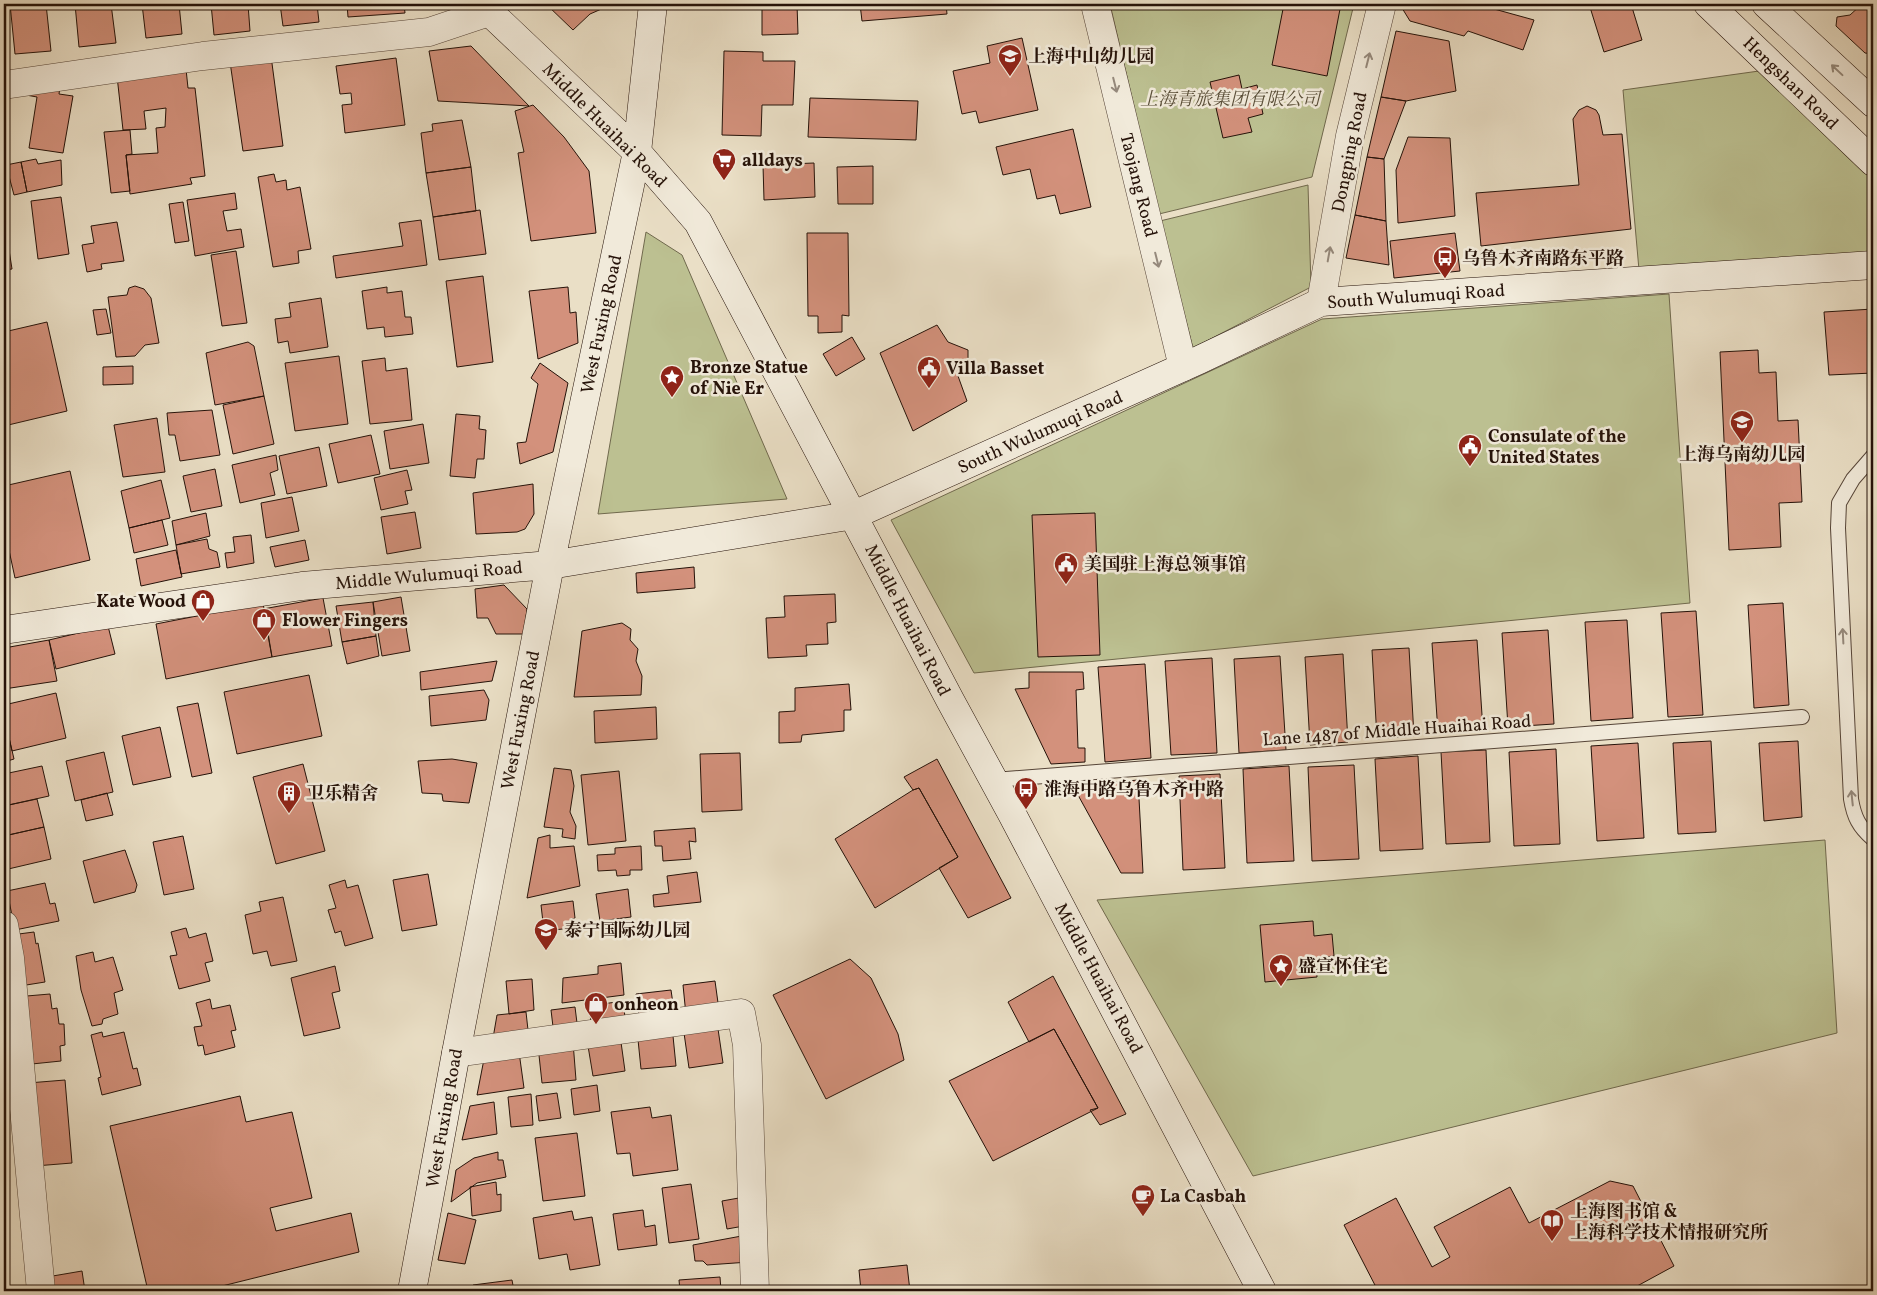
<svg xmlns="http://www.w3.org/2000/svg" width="1877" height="1295" font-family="Vollkorn,'Noto Serif SC',serif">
<rect width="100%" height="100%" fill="#eadfc6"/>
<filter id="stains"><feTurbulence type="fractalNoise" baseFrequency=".004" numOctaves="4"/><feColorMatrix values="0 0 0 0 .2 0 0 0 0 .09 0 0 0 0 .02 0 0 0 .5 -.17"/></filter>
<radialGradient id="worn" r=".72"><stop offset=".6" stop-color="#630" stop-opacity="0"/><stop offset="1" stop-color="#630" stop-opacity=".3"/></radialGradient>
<path fill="#bcc091" stroke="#70694d" d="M1110,4h244l-42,173 -153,37z
M1759,71l114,106v77l-234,16 -16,-180z
M1308,185l3,102 -118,61 -33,-127z
M646,232l36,23 105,244 -189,15z
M1669,294l21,309 -716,70 -83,-153 431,-201z
M1825,840l12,193 -584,143 -156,-276z"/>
<path fill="#d3917c" stroke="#251209" d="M10,4h36l5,47 -36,3z
M75,4h36l5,39 -37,4z
M142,4h37l3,30 -36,4z
M211,4h37l2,27 -36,4z
M280,4h37l2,18 -36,4z
M347,4h57l1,9 -57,4z
M546,4h89v5l-29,-2 -16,7 -17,16z
M762,4h35l1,30 -36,1z
M860,4h86l1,10 -85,7z
M1284,4h57l-14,72 -55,-11z
M1403,4h73l58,16 -11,30 -55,-19 -4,5 -54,-15 -8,-13z
M1589,4h42l11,36 -38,12z
M1861,5l12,8v41l-8,-1 -29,-27 1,-9 13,-2z
M1396,31l53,10 7,50 -50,10 -25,-4z
M1022,38l16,72 -59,13 -3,-12 -14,3 -9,-43 37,-8 -3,-17z
M471,46l58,60 -91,-5 -9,-50z
M724,51l39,1v9h32l-2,44h-31l-1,31 -39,-1z
M271,56l12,90 -40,5 -13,-89z
M396,58l9,67 -60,8 -3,-28 10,-1 -1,-11 -11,1 -4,-28z
M186,69l2,19h7l10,88 -15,2 2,6 -62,10 -4,-39 32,-2 -2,-25 9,-1 1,-19 -22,3 2,18 -23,1 -6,-54z
M1239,75l3,14 15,-4 6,29 -15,4 4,14 -29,6 -13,-56z
M60,87l-1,7 14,2 -10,57 -34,-5 8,-51 -11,-2z
M1381,97l25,4 -22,58 -17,-2z
M810,98l108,3 -2,39 -108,-3z
M533,105l31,32 25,34 7,62 -65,8 -13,-88 6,-1 -9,-41z
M1587,106l9,4 3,5 4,20 19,-1 9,95 -150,17 -5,-53 103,-8 -6,-66 6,-9z
M462,120l9,47 -45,6 -5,-40 12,-2 -1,-7z
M1073,129l18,78 -31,7 -5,-19 -18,4 -7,-30 -27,6 -7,-28z
M130,130l2,24 -6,1 4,36 -19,2 -7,-61z
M1408,137l42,1 5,78 -57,7 -2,-53z
M1367,157l17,2 2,62 -31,-6z
M36,159l2,5 23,-4 1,25 -35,7 -6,-30z
M21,162l6,30 -13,3 -8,-30z
M814,163l1,34 -51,3 -1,-35z
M873,166v38h-35l-1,-37z
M471,167l5,44 -43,6 -7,-44z
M274,174l2,8 10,-2 1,10 13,-3 11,62 -13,2 1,12 -26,4 -15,-90z
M235,193l2,16 -14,2 4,20 14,-2 3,18 -49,9 -8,-56z
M61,197l8,57 -31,5 -7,-58z
M183,202l6,39 -14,2 -6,-39z
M480,210l6,44 -47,6 -6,-43z
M1355,215l31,6 3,44 -43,-7z
M421,220l6,45 -91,13 -3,-22 70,-10 -4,-23z
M117,222l7,39 -23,3 1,5 -15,3 -5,-27 12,-2 -3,-17z
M807,233h41l1,83 -7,-1v17l-24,1v-17h-10z
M1455,233l5,38 -66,7 -4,-37z
M7,237l5,32 -8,1v-32z
M236,251l11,72 -25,3 -11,-71z
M483,276l10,86 -36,5 -11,-86z
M135,286l9,3 7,9 8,45 -14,2 -10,11 -19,1 -8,-60 19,-2 2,-7z
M387,287v6l15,-2 3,26h6l2,17 -28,3 -1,-10 -17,2 -5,-38z
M568,287l2,26 6,-1 2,31 -40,16 -9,-68z
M321,298l7,49 -38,6 -2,-12 -10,2 -3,-24 16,-2 -2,-14z
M106,309l5,24 -14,2 -4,-25z
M1873,309v64l-44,2 -5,-63z
M47,322l20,89 -63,15v-94z
M937,325l11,17 20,8v18l-10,8 9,25 -54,30 -33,-78z
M852,337l13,22 -29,17 -13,-22z
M248,342l6,4 10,50 -49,9 -9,-52z
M1758,350l1,23 17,-1 2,49 20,-1 4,82 -23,1 2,44 -52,3 -9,-198z
M339,356l9,68 -53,7 -10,-68z
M385,358l1,13 21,-3 5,52 -42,4 -8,-63z
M540,363l28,20 -15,69 -33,12 -3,-21 9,-1 12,-58 -7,-6z
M133,366v18l-30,1v-18z
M264,396l10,48 -41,10 -10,-49z
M212,410l8,45 -40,6 -5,-26h-6l-2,-22z
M456,414l24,2 -1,13 7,1 -2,29h-7l-2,19 -25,-2z
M157,418l8,54 -42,5 -9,-52z
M423,424l6,39 -39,6 -6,-38z
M371,435l9,39 -42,9 -9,-39z
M319,447l8,39 -40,8 -8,-38z
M276,455l2,15 -8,3 5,22 -35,8 -8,-38z
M215,469l7,37 -31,6 -8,-36z
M407,470l5,20 -7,1 3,13 -27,6 -7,-32z
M70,471l20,89 -75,18 -11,-51v-41z
M161,480l9,38 -41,10 -8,-37z
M533,484l1,30 -9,15 -8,3 -41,2 -3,-41z
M292,497l7,34 -33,7 -5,-35z
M415,512l6,36 -34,6 -6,-37z
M206,513l4,23 -34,9 -4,-24z
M1095,513l5,142 -62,2 -6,-142z
M162,520l6,25 -34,8 -5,-25z
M251,535l3,28 -27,5 -2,-15 10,-1 -2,-15z
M207,539l2,10 8,3 3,15 -39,7 -5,-29z
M305,540l4,20 -34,7 -5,-20z
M176,550l6,27 -41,9 -5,-27z
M694,567l1,21 -58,5 -1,-20z
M504,585l23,24 -3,25h-28l-8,-16h-11l-2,-29z
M835,594l1,28 -9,1 1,21 -22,1 1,11 -39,2 -2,-40 19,-1 -1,-21z
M401,597l9,54 -28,5 -9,-54z
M323,598l9,48 -60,11 -9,-48z
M373,602l3,34 -34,6 -6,-36z
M263,603l9,54 -106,22 -10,-55z
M1783,603l6,102 -35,3 -6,-103z
M1696,611l7,104 -35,2 -7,-104z
M1627,620l6,98 -42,3 -6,-99z
M622,623l9,6 -1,11 8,9 -2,12 6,15 -1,19 -67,2 8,-66z
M108,626l7,28 -59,15 -7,-29z
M1548,630l6,94 -46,3 -6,-94z
M376,636l3,20 -32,8 -5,-22z
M49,640l8,41 -53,8v-41z
M1477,640l6,90 -45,3 -6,-90z
M1409,648l5,88 -37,3 -5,-89z
M1343,654l5,88 -38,3 -5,-88z
M1280,656l6,94 -47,3 -5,-94z
M1212,658l5,95 -46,2 -6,-94z
M497,661l-5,20 -71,9 -1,-18z
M1145,664l6,94 -46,4 -7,-95z
M1029,672h54l1,17 -8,1 2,58h7v14l-34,2 -36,-75 14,-1z
M309,675l13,61 -85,18 -13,-62z
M849,684l2,26h-7v21l-42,4 -1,7 -22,1v-31l16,-1v-23z
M484,690l5,10 -3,20 -55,6 -2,-30z
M56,693l10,45 -54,13 -8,-35v-11z
M198,703l14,70 -20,4 -15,-70z
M656,707l1,32 -62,4 -1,-32z
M4,716l10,43 -10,3z
M160,727l11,50 -38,8 -11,-49z
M1711,741l5,91 -38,2 -5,-91z
M1798,741l4,76 -38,4 -5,-78z
M1638,743l6,95 -47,3 -6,-95z
M1556,749l4,95 -46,2 -5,-94z
M1486,750l4,92 -44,2 -5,-92z
M104,752l9,40 -38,9 -9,-40z
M740,753l2,57 -40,2 -2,-58z
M1418,756l5,93 -43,2 -5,-92z
M452,759l25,4 -8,40 -26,-2 -1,-7 -20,-1 -4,-32z
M937,759l74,139 -43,20 -29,-50 19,-11 -39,-69 -6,2 -9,-13z
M303,764l22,87 -49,13 -23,-87z
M1354,765l5,94 -47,2 -4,-94z
M42,766l7,30 -45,10v-32z
M1289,766l5,95 -47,2 -4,-94z
M554,768l17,2 3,16 -4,26 6,14 -1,13 -13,-2 1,-8 -19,-2z
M619,771l7,70 -38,4 -7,-70z
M1220,774l5,94 -42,2 -4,-94z
M1138,780l5,93h-22l-48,-87z
M919,788l39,69 -83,51 -40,-69 78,-49z
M107,793l6,22 -27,6 -5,-21z
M37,799l7,28 -40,9v-30z
M44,827l7,32 -47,11v-34z
M695,828l1,14 -7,-1 2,18 -28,2 -1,-15h-7l-1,-15z
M550,835v13l24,-2 6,40 -53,12 11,-60z
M183,836l11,53 -30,6 -11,-53z
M641,846l1,24h-12v5l-13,1 -1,-6 -18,1 -1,-16 18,-1v-6z
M125,850l12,35 -2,7 -41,11 -11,-42z
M697,872l4,30 -47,5 -1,-12 16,-2 -2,-17z
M428,874l9,51 -35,6 -9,-51z
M345,880l2,8 11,-3 15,53 -28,8 -4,-15 -6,2 -7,-23 8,-2 -7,-23z
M45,883l5,21 5,-1 4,18 -44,9 -8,-39z
M628,889l3,28 -31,4 -4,-27z
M283,897l14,64 -26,5 -4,-15 -14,3 -8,-39 16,-4 -2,-9z
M573,901l2,17 -5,2 2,8 -28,3 -3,-26z
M1313,921l1,15 18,-2 2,22 -18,2 1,19 -52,5 -5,-57z
M186,928l3,10 17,-5 7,28 -8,2 5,18 -31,8 -9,-33 7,-1 -6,-23z
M34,932l2,12 2,-1 7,39 -25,4 -9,-51z
M93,952l2,10 18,-5 10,33 -9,3 4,21 -15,5 -1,5 -10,2 -11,-36 -5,-34z
M850,959l21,19 27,56 6,26 -78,39 -53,-104z
M621,963l3,32 -62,8 1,-25 35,-4v-8z
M335,966l5,25 -8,2 8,35 -36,8 -13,-58z
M1053,976l73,138 -26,11 -10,-15 8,-2 -44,-79 -25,13 -21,-40z
M532,979l2,31 -25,4 -3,-33z
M715,981l4,29 -33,5 -3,-30z
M671,990l4,28 -35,5 -4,-29z
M50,994l2,15 5,-1 2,16h5l1,21 -5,1 1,15 -39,4 -7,-68z
M210,999l2,10 18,-4 6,25 -5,1 4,16 -30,8 -2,-10 -5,1 -4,-19 8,-1 -6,-23z
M623,1001l3,24 -34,5 -3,-24z
M575,1007l3,24 -24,4 -3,-25z
M526,1012l3,27 -37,5 5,-29z
M717,1022l6,41 -34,5 -6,-42z
M672,1026l4,40 -35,3 -4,-39z
M1054,1029l44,79 -105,53 -44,-80z
M102,1032l1,5 21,-5 9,37 4,-1 4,17 -39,10 -4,-17 3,-1 -10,-42z
M620,1035l5,36 -32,5 -6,-36z
M573,1042l3,38 -34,3 -4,-37z
M519,1052l5,36 -47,7 8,-41z
M65,1080l7,83 -37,3 -7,-83z
M597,1085l3,26 -26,4 -3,-26z
M557,1093l4,25 -22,3 -3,-25z
M531,1094l2,31 -22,2 -3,-30z
M240,1096l6,26 46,-10 20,86 -42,10 6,23 75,-18 8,39 -157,39h-54l-38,-165z
M494,1102l3,32 -35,6 8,-34z
M650,1107l2,11 19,-3 7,55 -45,6 -3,-23 -13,1 -6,-42z
M577,1133l8,63 -42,5 -8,-63z
M498,1152v8h5l3,17 -29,6 -26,19 5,-32 18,-12z
M1610,1181l23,5 41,80 -46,25h-250l-34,-66 52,-27 36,69 18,-10 -16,-30 76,-40 19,36z
M496,1182l1,13 4,-1v17l-29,5 -2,-29z
M691,1184l8,55 -30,4 -7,-55z
M750,1196l5,28 -28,5 -5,-28z
M643,1210l2,17 10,-2 2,20 -39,5 -5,-36z
M572,1211l2,9 18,-3 8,48 -30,5 -3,-16 -28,5 -6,-41z
M448,1213l28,7 -11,44 -27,-4z
M747,1235l2,27 -42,3 -4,-4h-8l-2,-16z
M907,1265l3,26h-49l-2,-21z
M82,1271l3,20h-42l-2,-13z
M720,1277l1,14h-41l-1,-11z
M512,1280l2,11h-40l-1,-6z"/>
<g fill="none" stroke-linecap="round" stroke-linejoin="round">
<g stroke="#564538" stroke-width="16">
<path id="lane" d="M1873,456l-20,23 -14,24 -1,25 13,271c3,18 8,28 22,40
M994,780l808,-63"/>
</g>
<g stroke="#564538" stroke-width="29">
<path id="street" d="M1095,4l88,363
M4,85l199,-29 226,-24 60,-20
M1321,302l29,-166 32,-132
M4,925l6,33 31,333
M456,1053l285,-40 6,32 8,246"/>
</g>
<g stroke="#251209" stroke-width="29">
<path id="secondary" d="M481,4l156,148 61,70 252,478 62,114 250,477
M1708,4l165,158
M1766,4l107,99
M4,630l298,-44 248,-21 304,-50 345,-155 122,-58 552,-37
M412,1291l44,-238 94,-488 87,-413 16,-148"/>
</g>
<use href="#lane" stroke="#f1eada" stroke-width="14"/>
<use href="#street" stroke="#f1eada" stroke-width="28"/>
<use href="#secondary" stroke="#f1eada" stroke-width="28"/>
</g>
<defs><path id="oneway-shaft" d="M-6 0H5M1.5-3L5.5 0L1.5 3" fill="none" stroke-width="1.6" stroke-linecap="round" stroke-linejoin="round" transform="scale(1.25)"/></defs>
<g stroke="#95897c">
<use href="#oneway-shaft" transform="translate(1368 60) rotate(-76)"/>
<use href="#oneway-shaft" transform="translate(1837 70) rotate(-137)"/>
<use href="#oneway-shaft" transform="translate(1115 85) rotate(76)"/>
<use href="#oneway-shaft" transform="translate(1329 254) rotate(-80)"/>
<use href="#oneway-shaft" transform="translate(1157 260) rotate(76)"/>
<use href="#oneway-shaft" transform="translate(1843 636) rotate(-93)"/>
<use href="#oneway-shaft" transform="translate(1852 798) rotate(-96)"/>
</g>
<defs>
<g id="school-pin" transform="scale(1.25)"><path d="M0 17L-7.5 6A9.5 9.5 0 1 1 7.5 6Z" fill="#8f2418" stroke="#f1eada"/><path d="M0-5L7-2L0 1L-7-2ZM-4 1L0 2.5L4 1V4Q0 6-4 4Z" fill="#fff"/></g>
<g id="supermarket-pin" transform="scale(1.25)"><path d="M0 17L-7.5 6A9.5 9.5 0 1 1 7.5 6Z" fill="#8f2418" stroke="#f1eada"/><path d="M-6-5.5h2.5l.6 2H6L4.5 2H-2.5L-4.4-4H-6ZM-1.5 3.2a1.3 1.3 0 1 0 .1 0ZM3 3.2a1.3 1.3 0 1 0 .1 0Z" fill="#fff"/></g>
<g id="bus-pin" transform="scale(1.25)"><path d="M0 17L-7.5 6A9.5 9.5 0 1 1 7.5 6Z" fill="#8f2418" stroke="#f1eada"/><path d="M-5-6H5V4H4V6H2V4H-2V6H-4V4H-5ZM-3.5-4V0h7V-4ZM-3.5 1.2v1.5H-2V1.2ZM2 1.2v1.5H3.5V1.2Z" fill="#fff"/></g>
<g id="civic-pin" transform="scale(1.25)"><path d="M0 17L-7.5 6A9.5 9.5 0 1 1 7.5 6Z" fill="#8f2418" stroke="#f1eada"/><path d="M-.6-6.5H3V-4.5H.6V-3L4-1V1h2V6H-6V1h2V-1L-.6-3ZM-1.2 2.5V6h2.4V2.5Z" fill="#fff"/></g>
<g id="sight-pin" transform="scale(1.25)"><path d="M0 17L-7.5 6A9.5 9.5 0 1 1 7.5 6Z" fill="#8f2418" stroke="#f1eada"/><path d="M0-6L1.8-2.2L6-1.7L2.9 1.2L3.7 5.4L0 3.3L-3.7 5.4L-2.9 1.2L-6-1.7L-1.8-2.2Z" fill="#fff"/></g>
<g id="shop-pin" transform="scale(1.25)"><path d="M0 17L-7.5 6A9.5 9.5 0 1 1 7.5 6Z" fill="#8f2418" stroke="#f1eada"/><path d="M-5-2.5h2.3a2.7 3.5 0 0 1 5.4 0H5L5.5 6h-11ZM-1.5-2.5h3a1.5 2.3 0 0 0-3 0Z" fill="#fff"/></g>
<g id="building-pin" transform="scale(1.25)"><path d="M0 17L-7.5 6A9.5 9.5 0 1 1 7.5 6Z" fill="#8f2418" stroke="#f1eada"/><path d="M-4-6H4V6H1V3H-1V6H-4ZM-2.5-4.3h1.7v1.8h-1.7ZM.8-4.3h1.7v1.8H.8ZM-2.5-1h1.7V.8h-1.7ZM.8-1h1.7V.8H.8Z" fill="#fff"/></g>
<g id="cafe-pin" transform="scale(1.25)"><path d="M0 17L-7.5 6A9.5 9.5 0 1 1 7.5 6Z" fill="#8f2418" stroke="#f1eada"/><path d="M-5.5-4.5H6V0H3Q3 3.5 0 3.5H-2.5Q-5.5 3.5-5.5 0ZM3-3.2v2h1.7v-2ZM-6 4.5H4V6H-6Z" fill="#fff"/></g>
<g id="library-pin" transform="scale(1.25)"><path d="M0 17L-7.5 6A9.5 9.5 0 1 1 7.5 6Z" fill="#8f2418" stroke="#f1eada"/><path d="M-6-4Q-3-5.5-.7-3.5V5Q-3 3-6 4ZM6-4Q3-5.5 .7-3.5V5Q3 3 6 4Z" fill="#fff"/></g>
</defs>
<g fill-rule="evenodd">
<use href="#school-pin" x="1010" y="56"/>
<use href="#supermarket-pin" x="724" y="160"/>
<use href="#bus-pin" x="1445" y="258"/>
<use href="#civic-pin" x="929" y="368"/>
<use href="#sight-pin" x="672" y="377"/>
<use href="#school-pin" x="1742" y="422"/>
<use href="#civic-pin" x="1470" y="446"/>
<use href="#civic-pin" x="1066" y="564"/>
<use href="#shop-pin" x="203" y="601"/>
<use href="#shop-pin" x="264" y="620"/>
<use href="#bus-pin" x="1026" y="789"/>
<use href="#building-pin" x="289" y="793"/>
<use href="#school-pin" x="546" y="930"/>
<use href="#sight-pin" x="1281" y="966"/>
<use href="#shop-pin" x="596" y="1004"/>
<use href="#cafe-pin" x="1143" y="1196"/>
<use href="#library-pin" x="1552" y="1221"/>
</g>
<g text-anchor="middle" stroke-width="5" stroke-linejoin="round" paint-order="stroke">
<g font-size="18" font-weight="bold" fill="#251209" stroke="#f1eada" text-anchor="start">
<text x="1028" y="62">上海中山幼儿园</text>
<text x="742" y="166">alldays</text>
<text x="1462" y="264">乌鲁木齐南路东平路</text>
<text x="690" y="373">Bronze Statue<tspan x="690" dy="21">of Nie Er</tspan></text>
<text x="946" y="374">Villa Basset</text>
<text x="1488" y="442">Consulate of the<tspan x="1488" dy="21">United States</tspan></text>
<text x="1742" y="460" text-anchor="middle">上海乌南幼儿园</text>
<text x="1084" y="570">美国驻上海总领事馆</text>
<text x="186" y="607" text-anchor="end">Kate Wood</text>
<text x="282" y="626">Flower Fingers</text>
<text x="1044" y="795">淮海中路乌鲁木齐中路</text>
<text x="306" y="799">卫乐精舍</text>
<text x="564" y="936">泰宁国际幼儿园</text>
<text x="1298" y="972">盛宣怀住宅</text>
<text x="614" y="1010">onheon</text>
<text x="1160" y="1202">La Casbah</text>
<text x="1570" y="1217">上海图书馆 &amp;<tspan x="1570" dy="21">上海科学技术情报研究所</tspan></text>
</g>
<g font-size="18" fill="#251209" stroke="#f1eada">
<text transform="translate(1791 83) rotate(44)" y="6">Hengshan Road</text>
<text transform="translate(605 125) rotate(45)" y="6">Middle Huaihai Road</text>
<text transform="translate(1349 152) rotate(-79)" y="6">Dongping Road</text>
<text transform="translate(1139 185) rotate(76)" y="6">Taojang Road</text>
<text transform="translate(1416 296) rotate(-4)" y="6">South Wulumuqi Road</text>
<text transform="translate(601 324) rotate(-78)" y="6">West Fuxing Road</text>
<text transform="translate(1040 432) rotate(-24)" y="6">South Wulumuqi Road</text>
<text transform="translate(429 575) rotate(-5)" y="6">Middle Wulumuqi Road</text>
<text transform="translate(908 620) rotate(63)" y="6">Middle Huaihai Road</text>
<text transform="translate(520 720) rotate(-79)" y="6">West Fuxing Road</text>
<text transform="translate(1397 730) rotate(-4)" y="6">Lane 1487 of Middle Huaihai Road</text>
<text transform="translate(1099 978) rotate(62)" y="6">Middle Huaihai Road</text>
<text transform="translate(444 1118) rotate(-80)" y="6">West Fuxing Road</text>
</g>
<g font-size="18" font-style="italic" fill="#5a4f39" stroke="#f1eada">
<text x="1230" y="105">上海青旅集团有限公司</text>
</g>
</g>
<rect width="1877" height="1295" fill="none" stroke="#eadfc6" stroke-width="20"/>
<rect x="5" y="5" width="1867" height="1285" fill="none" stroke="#251209" stroke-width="2.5"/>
<rect x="10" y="10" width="1857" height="1275" fill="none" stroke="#251209"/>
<rect width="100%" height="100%" filter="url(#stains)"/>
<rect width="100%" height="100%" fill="url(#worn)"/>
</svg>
